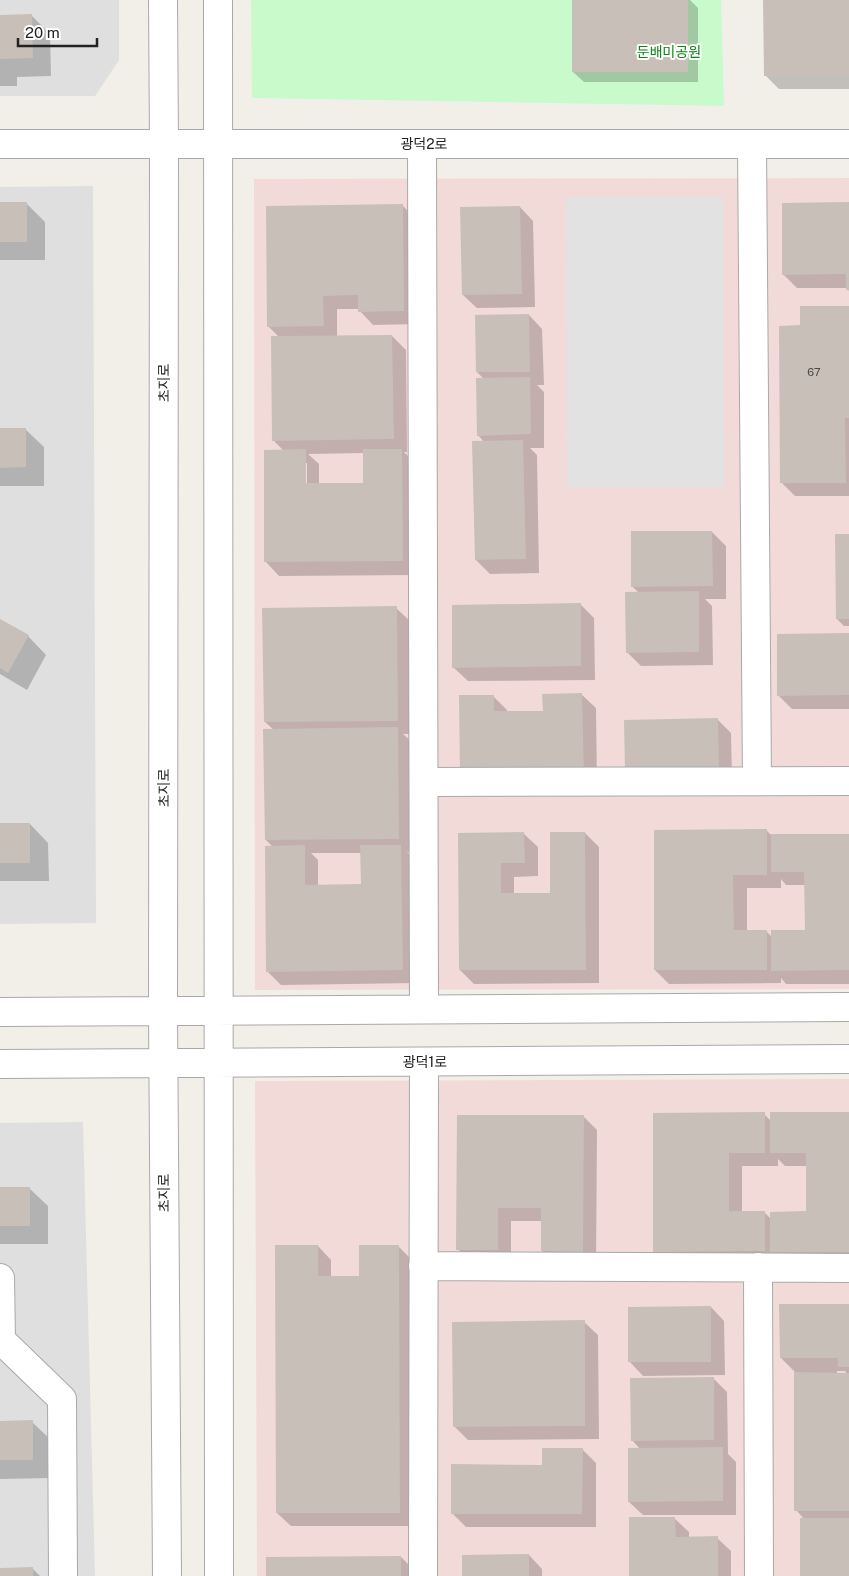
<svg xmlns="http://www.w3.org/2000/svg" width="849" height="1576" font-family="'Public Sans','Noto Sans KR',sans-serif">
<rect width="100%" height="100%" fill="#f2efe9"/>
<path fill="#e0dfdf" d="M0,0h119v60l-24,36h-95z
M93,186l3,737 -96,1v-737z
M83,1122l12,454h-95v-453z"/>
<path fill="#f2dad9" d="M849,178v811l-594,1 -1,-811z
M849,1079v497h-592l-2,-495z"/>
<path fill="#c8facc" d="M251,0h470l3,106 -472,-8z"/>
<path fill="#e2e2e2" d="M566,197h157l1,290h-157z"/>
<path fill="#0003" fill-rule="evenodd" d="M573,0h117l8,8v74h-114l-11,-10z
M764,0h85v89h-70l-14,-14z
M31,15l19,19 1,42 -34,1v9h-17v-55z
M0,203h26l19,19v38h-45z
M849,203v88l-2,-3h-50l-14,-14z
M402,205l14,14 1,105 -44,1 -13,-14v-2h-23v28l55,-1 14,14 1,102h-3l12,12 1,111 -138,1 -13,-14 18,-111 -11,-11 6,-103 -10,-10zM364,453v31h-45v-20l-11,-10zM304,463h3v26h-2z
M520,207l13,14 2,86 -58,1 -14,-13z
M849,307v189h-54l-14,-14z
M529,315l13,14 2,56h-7l7,7v56h-14l7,7 2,118 -49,1 -14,-14 8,-118 -6,-7 6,-56 -7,-7z
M0,429h25l19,18v39h-44z
M712,532l14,14v53h-21l7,7 1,59 -72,1 -14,-14 12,-59 -7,-7z
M849,535v91h-5l-7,-7z
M580,604l14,14 1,62 -127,1 -14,-13z
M396,608l14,13 1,113h-8l9,8 1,110h-6l8,8 1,123 -135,2 -14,-14 6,-124 -7,-7 8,-110 -9,-8zM311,853h50l1,32 -44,1v-26z
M0,621l28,15 18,19 -19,35 -27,-16z
M849,634v75h-57l-14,-14z
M582,695l14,13 1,79 -137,-90 33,-1 14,14v3l37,-1z
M717,719l14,14 1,48 -91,2z
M0,824h30l18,19 1,38h-49z
M767,831l4,4h78v149h-63l-5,-6v5l-112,1 -14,-14zM781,879l5,6h20v47l-34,5 -5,-5h-20v-44h34z
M585,833l14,14v136l-125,1 -14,-14 -1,-136h65l14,13v29l-24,1v17h37z
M849,1113v152l-181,1 -14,-14v-138h110l7,7zM778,1159l7,7h22v47l-36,6 -6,-6h-23v-47h36z
M583,1116l14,14 -1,135h-40l-14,-14v-30h-31v42h-40l-13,-14z
M0,1188h29l19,18v38h-48z
M318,1246l13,14v17h29l38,-31 14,14 1,266h-122l-14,-13z
M849,1305v271h-48l4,-56 -9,-10 -1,-138 -14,-14zM837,1371h8l2,3h-10z
M711,1307l13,14 1,54 -82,1 -13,-14z
M584,1322l14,13 1,104 -131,1 -14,-14z
M713,1378l14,14 1,62 8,8v53h-93l-14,-13 11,-53 -8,-9z
M0,1422h32l19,18v38l-51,1z
M582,1449l14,14v64h-130l-14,-14 91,-47z
M675,1519l14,13v6h28l14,13v25h-101z
M529,1555l13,14v7h-79z
M401,1557l14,14v5h-147z
M0,1569h33l7,7h-40z"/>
<path fill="#c7bfb8" d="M572,0h116v72h-116z
M763,0h86v76h-85z
M32,14l1,44 -33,1v-44z
M0,202h27v40h-27z
M849,202v88h-3v-16l-64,1v-72z
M403,204l1,107 -46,1v-17l-35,1 1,30 -57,1 -1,-121z
M520,206l2,88 -60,1 -2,-88z
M800,306h49v112h-4l1,65h-66l-1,-157 21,-1z
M529,314l1,58h-54l-1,-57z
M392,335l2,104 -122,2 -1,-105z
M530,377l1,57 -54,2 -1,-58z
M0,428h26v39l-26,1z
M523,440l3,119 -51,1 -3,-119z
M306,449v34h57v-34h39l1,112 -139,1v-112z
M631,531h81l1,55 -82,1z
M835,534h14v85h-13z
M699,591v61l-73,1 -1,-61z
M581,603v63l-129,2v-63z
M397,606l1,115 -134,1 -2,-114z
M0,619l29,16 -21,38 -8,-5z
M849,633v62l-72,1v-62z
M582,693l2,81 -124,1 -1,-80h35v16h49l-1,-17z
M718,718l1,50 -94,2 -1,-50z
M398,727l1,112 -134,1 -2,-111z
M0,823h30v40h-30z
M767,829v46h-34l1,55h33v40h-113v-140z
M524,832l1,31h-24v30h49v-61h35l1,138h-127l-1,-137z
M771,834h78v136l-78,1v-41h34l-1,-58h-33z
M305,845v40l56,-1 -1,-39h41l2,125 -137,2 -1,-126z
M765,1112v41h-36v58h36v40l-112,1v-139z
M770,1112h79v140h-79v-40l36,-1v-58h-36z
M457,1115h127l-1,137 -42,-1v-43h-43v42h-42z
M0,1187h30v39h-30z
M275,1245h43v31h41v-31h40l1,268h-124z
M779,1304h70v63h-11v-9h-58z
M711,1306v56h-83v-55z
M585,1320v106l-132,1 -1,-105z
M794,1372l55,1v138h-55z
M714,1377v63l-83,1 -1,-63z
M33,1420v40h-33v-39z
M723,1447v54l-95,1v-54z
M542,1448h41l-1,66h-131v-50l91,1z
M629,1517h46l1,20 42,-1v40h-89z
M800,1518h49v58h-49z
M529,1554v22h-67v-21z
M401,1556v20h-135v-19z
M33,1567v9h-33v-8z"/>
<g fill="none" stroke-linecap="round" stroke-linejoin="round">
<g stroke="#a9a9a9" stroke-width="30">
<path id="minor" d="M163,0l1,144 -1,867 4,565
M218,0l1,1576
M0,144h849
M422,144l2,865
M752,144l5,637
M424,782l425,-1
M0,1012l849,-5
M0,1064l849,-5
M423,1266l426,2
M758,1267l1,309
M0,1278l1,62 61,59 1,177
M423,1576l1,-514"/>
</g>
<use href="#minor" stroke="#fff" stroke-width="28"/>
</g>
<g text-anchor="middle" stroke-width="4" stroke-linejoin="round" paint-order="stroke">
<g font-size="11" fill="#4b4948">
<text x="814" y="376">67</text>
</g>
<g font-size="14" fill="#0c8416" stroke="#fff">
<text x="669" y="57">둔배미공원</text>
</g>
<g font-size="14" fill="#222" stroke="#fff">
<text x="424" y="149">광덕2로</text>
<text transform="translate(164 383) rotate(-90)" y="5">초지로</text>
<text transform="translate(164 788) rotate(-90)" y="5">초지로</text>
<text x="425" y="1067">광덕1로</text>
<text transform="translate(164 1193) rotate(-90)" y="5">초지로</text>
</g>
</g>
<path d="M18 38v8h79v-8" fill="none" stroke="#222222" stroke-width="2.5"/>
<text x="25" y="38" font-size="15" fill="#222222" stroke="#ffffff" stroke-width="4" paint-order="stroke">20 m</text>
</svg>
